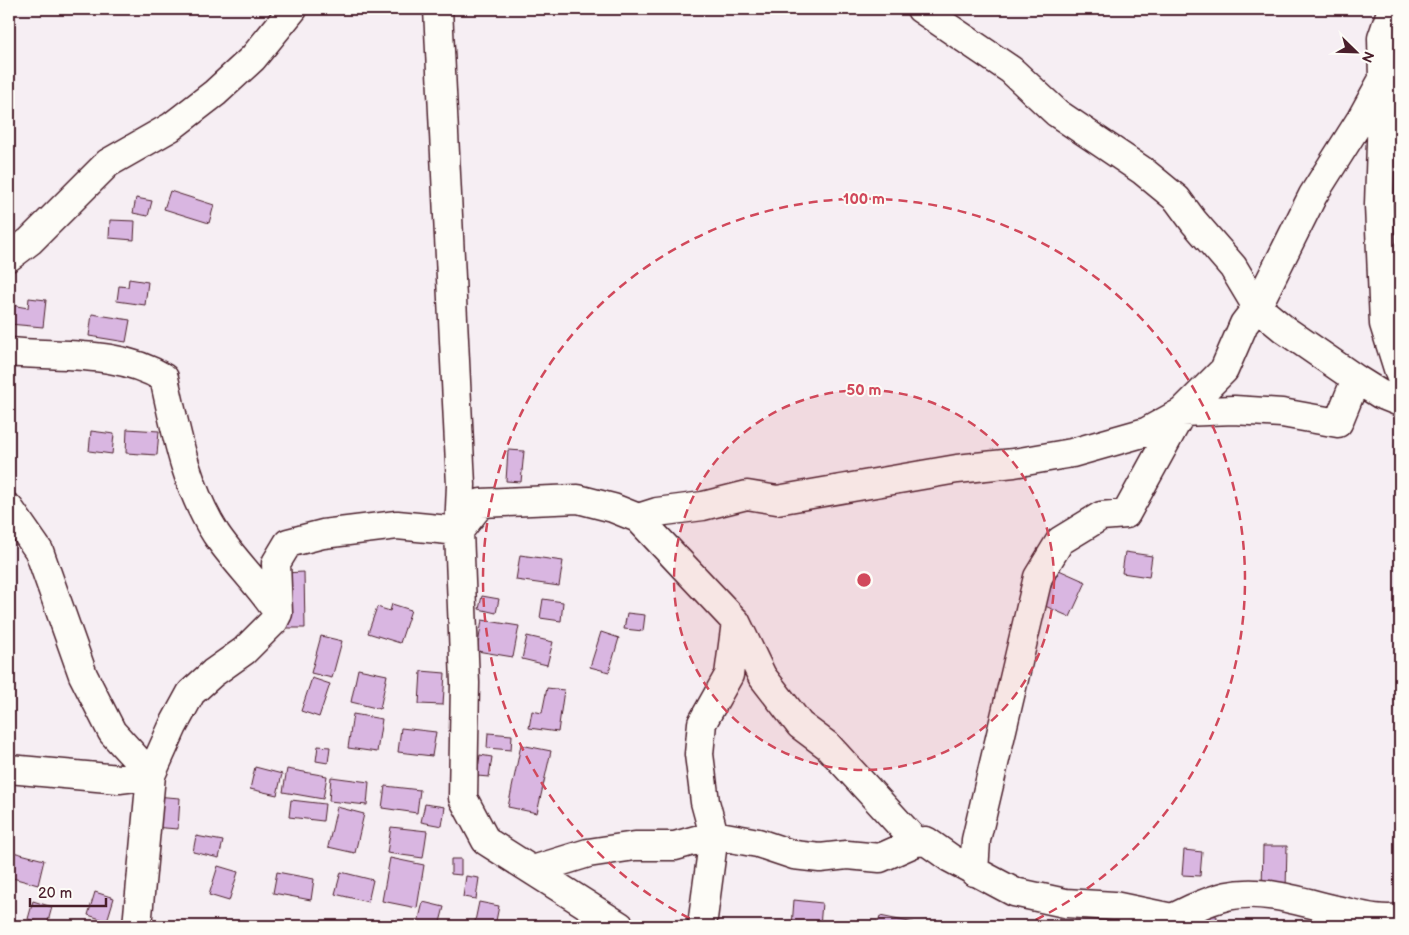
<svg xmlns="http://www.w3.org/2000/svg" width="1409" height="935" font-family="'Balsamiq Sans',sans-serif">
<rect width="100%" height="100%" fill="#f6eef3"/>
<filter id="ink" filterUnits="userSpaceOnUse"><feTurbulence type="fractalNoise" baseFrequency=".02" numOctaves="2"/><feDisplacementMap in="SourceGraphic" scale="10" xChannelSelector="R" yChannelSelector="G"/><feConvolveMatrix kernelMatrix="1 2 1 2 8 2 1 2 1" color-interpolation-filters="sRGB"/></filter>
<g filter="url(#ink)">
<path fill="#d9b6e1" stroke="#4a1f2b" d="M170,191l44,14 -5,18 -45,-14z
M136,198l16,3 -4,15 -15,-3z
M110,220l25,1 -1,19 -25,-2z
M129,279l19,3 -3,23 -28,-4 2,-15 9,1z
M29,298l17,2 -3,27 -34,-3 2,-19 17,3z
M92,314l38,6 -4,22 -37,-6z
M127,429l32,2 -2,24 -31,-2z
M91,431l23,3 -2,20 -23,-3z
M508,450l16,1 -3,31 -15,-1z
M1125,552l27,4 -3,21 -27,-4z
M520,555l43,6 -4,25 -43,-6z
M1059,570l27,12 -16,35 -27,-12z
M304,572l1,56h-21v-55z
M482,596l17,3 -3,14 -17,-4z
M543,599l20,3 -2,19 -21,-3z
M392,604l19,6 -11,33 -32,-10 9,-26 13,4z
M627,613l18,2 -2,16 -19,-2z
M482,620l37,6 -6,31 -36,-6z
M601,632l18,6 -10,34 -19,-5z
M321,636l21,5 -10,37 -21,-5z
M527,636l26,6 -6,23 -25,-6z
M358,669l29,6 -7,34 -29,-7z
M421,671l24,2 -2,32 -24,-1z
M312,678l18,6 -11,33 -18,-6z
M547,688l17,2 -6,42 -29,-4 3,-17 10,2z
M353,714l29,5 -5,33 -29,-4z
M401,728l35,4 -4,24 -34,-4z
M488,733l24,2 -1,15 -24,-2z
M521,745l30,6 -14,62 -29,-6z
M318,746l12,1 -2,16 -12,-2z
M480,755l12,2 -3,20 -12,-1z
M255,767l27,7 -5,21 -27,-6z
M287,769l40,7 -4,23 -40,-7z
M331,777l38,5 -2,23 -38,-4z
M385,786l35,4 -3,23 -35,-5z
M154,796l26,2 -2,31 -26,-2z
M291,800l34,4 -2,17 -34,-4z
M425,804l20,3 -3,19 -21,-4z
M337,807l27,7 -9,39 -27,-6z
M391,827l36,4 -4,27 -36,-5z
M196,836l27,5 -4,17 -26,-6z
M1263,846h24l-1,43h-24z
M1184,850l18,2 -2,24 -18,-1z
M9,851l35,9 -6,25 -29,-8z
M390,858l34,7 -7,43 -35,-7z
M451,859h10v16l-10,-1z
M218,866l20,6 -9,29 -20,-6z
M277,872l37,7 -3,21 -38,-7z
M341,872l32,8 -5,22 -33,-8z
M466,876l13,2 -3,21 -13,-2z
M95,892l19,6 -7,23 -19,-6z
M794,900l28,3 -2,23h-28z
M33,901l19,6 -5,18 -19,-6z
M423,902l21,5 -5,19 -21,-3z
M479,902l20,4 -4,20h-21z
M1199,915l18,1 -1,10h-17z
M880,916l34,7 -1,3h-36z"/>
<g fill="none" stroke-linecap="round" stroke-linejoin="round">
<g stroke="#4a1f2b" stroke-width="31">
<path id="street" d="M438,9l23,476 -2,46 6,152 -2,115 23,43 134,85
M921,9l90,61 46,43 86,58 34,28 17,23 39,45 24,40 28,23 71,49 24,15 20,8
M1392,9l-10,29 1,41 -4,126 5,119 16,51
M9,257l21,-16 78,-78 63,-36 44,-34 38,-35 40,-49
M9,352c51,5 110,-2 155,26 12,54 22,109 52,156 19,28 44,51 62,79
M9,508l30,43 44,124 29,57 39,43
M638,518l19,-6 46,-6 44,-11 30,5 180,-31 57,-6 58,-10 74,-21 36,-20 52,-2 48,3 56,10 18,-44
M9,769l110,10 32,-4
M533,870l55,-17 47,-7h40l39,-11 44,8 36,12 26,3 27,-3 33,3 36,-16
M974,872l2,-32 62,-263 22,-36 41,-25 25,-2 56,-102 42,-42 20,-46 13,-17 56,-112 48,-76 22,-40 17,-21
M137,926l14,-151 22,-49 18,-33 22,-20 31,-22 30,-30 4,-8 -2,-50 12,-20 35,-9 74,-9 62,6 22,-28 97,-4 35,9 25,10 98,104 26,54 38,49 28,21 88,96 10,-1 24,17 64,34 51,11 49,3 58,12
M702,926l12,-91 -9,-33 -6,-48 3,-31 27,-48 7,-53
M1158,926c19,-11 48,-25 69,-30 36,-8 75,6 109,14 20,4 44,12 64,8"/>
</g>
<use href="#street" stroke="#fdfcf7" stroke-width="28"/>
</g>
</g>
<circle cx="864" cy="580" r="190" fill="#d1495b" fill-opacity=".12"/>
<g fill="none" stroke="#d1495b" stroke-width="2.5" stroke-dasharray="9 6">
<circle cx="864" cy="580" r="190"/>
<path d="M703 925A381 381 0 1 1 1025 925"/>
</g>
<circle cx="864" cy="580" r="8" fill="#d1495b" stroke="#fdfcf7" stroke-width="2.5"/>
<g font-size="15" text-anchor="middle" font-weight="bold" fill="#d1495b" stroke="#fdfcf7" stroke-width="4" stroke-linejoin="round" paint-order="stroke">
<text x="864" y="204">100 m</text>
<text x="864" y="395">50 m</text>
</g>
<rect width="1409" height="935" fill="none" stroke="#fdfcf7" stroke-width="30"/>
<rect x="15" y="15" width="1379" height="905" fill="none" stroke="#4a1f2b" stroke-width="2" filter="url(#ink)"/>
<g transform="translate(1356 52) rotate(113)" stroke="#fdfcf7" stroke-width="4" paint-order="stroke">
<path d="M0-4L9 19L0 12L-9 19Z" fill="#4a1f2b"/>
<text y="-8" font-size="14" font-weight="bold" text-anchor="middle" fill="#4a1f2b">N</text>
</g>
<path d="M30 898v8h76v-8" fill="none" stroke="#4a1f2b" stroke-width="2.5"/>
<text x="38" y="898" font-size="15" fill="#4a1f2b" stroke="#fdfcf7" stroke-width="4" paint-order="stroke">20 m</text>
</svg>
